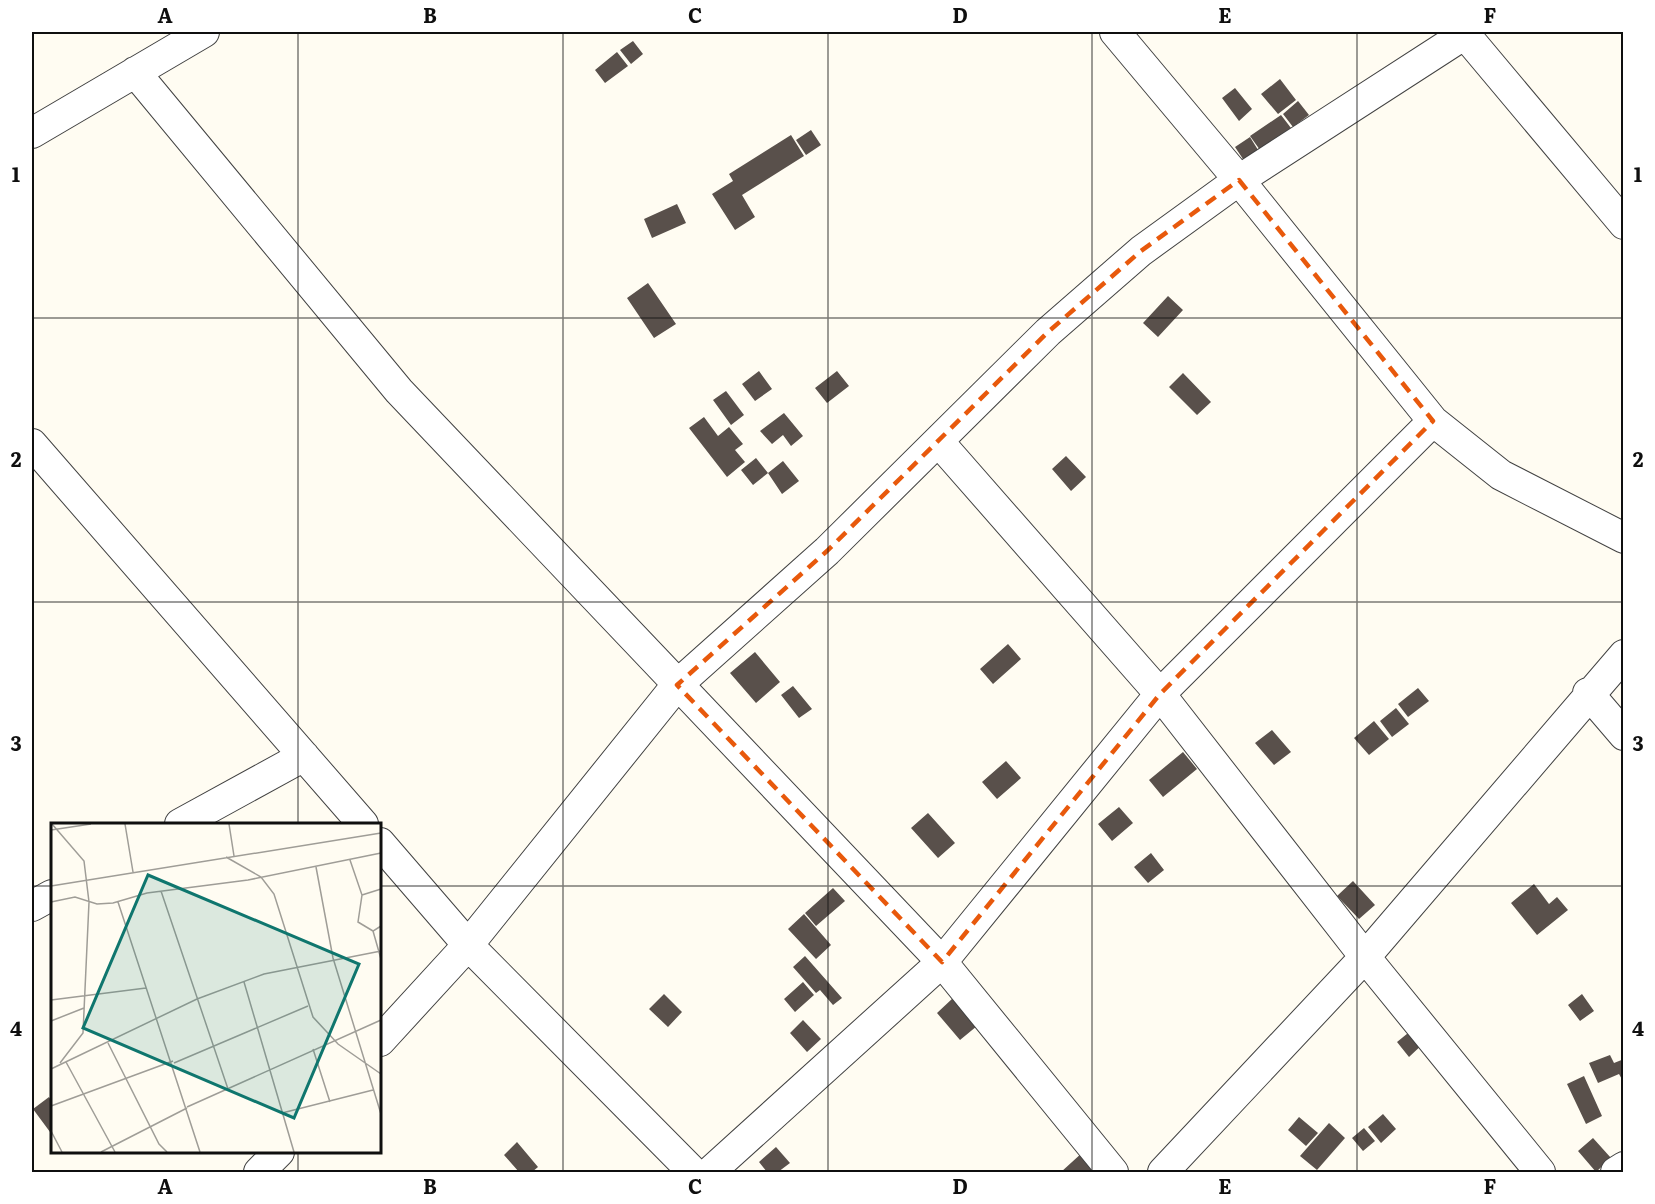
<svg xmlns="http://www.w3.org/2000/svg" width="1655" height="1204" font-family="Literata,serif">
<rect width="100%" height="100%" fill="#fffcf2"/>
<path fill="#59504b" d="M633,41l10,13 -12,10 -11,-14z
M617,52l11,14 -23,17 -10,-13z
M1280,79l16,21 -18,14 -17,-20z
M1235,88l17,21 -13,12 -17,-23z
M1298,101l11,14 -16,12 -10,-13z
M1281,115l10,13 -31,22 -10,-14z
M811,130l10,15 -15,10 -10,-15z
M791,135l13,21 -62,39 13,22 -20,13 -23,-36 21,-13 -4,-7z
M1250,137l13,21 -14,10 -14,-21z
M677,204l9,19 -34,15 -8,-19z
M648,283l28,41 -22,14 -27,-40z
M1168,296l15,14 -25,27 -15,-14z
M759,371l13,18 -17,12 -13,-17z
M837,371l12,15 -22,17 -12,-15z
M1183,373l28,29 -14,13 -28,-28z
M726,391l18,24 -13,10 -18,-25z
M784,413l19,23 -12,10 -8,-11 -11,9 -12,-13z
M704,417l14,19 11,-9 14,17 -8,6 10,12 -18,15 -38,-49z
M1066,456l20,21 -15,14 -19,-22z
M756,458l12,15 15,-12 16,20 -17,13 -14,-21 -15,12 -12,-15z
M1008,644l13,15 -28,25 -13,-15z
M755,652l25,30 -24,21 -26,-30z
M793,686l19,23 -13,9 -18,-23z
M1418,688l11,13 -21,16 -10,-13z
M1396,708l13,16 -17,13 -12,-16z
M1374,721l15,18 -20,16 -15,-17z
M1272,730l19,22 -17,13 -19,-22z
M1183,752l14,17 -34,28 -14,-17z
M1006,761l15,17 -24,21 -15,-17z
M1119,807l14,16 -21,18 -14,-17z
M928,813l27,30 -17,15 -27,-30z
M1151,853l13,17 -16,13 -14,-16z
M1353,881l22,24 -16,14 -22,-23z
M1534,884l15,20 8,-7 11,13 -31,25 -26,-32z
M833,888l12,13 -29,25 -11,-13z
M804,914l27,31 -15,14 -28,-30z
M805,956l37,42 -9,7 -13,-15 -4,3 -23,-26z
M803,982l11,13 -19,17 -11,-13z
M664,994l18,18 -14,15 -19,-18z
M1582,994l12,17 -14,10 -12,-16z
M953,998l24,28 -17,14 -23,-27z
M803,1020l18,19 -14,13 -17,-19z
M1413,1029l12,13 -16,15 -12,-15z
M1610,1055l4,8 10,-4v24l-5,-9 -21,9 -9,-20z
M1584,1076l18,40 -16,8 -19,-40z
M49,1097l3,5v29l-2,1 -17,-23z
M1383,1114l13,15 -15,14 -13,-16z
M1299,1117l19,16 -12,13 -18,-16z
M1329,1123l16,15 -28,32 -17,-14z
M1364,1128l11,13 -12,10 -11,-13z
M1593,1138l18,20 -15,14 -18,-21z
M517,1142l21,25 -6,5h-13l-15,-17z
M776,1147l14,16 -12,9h-11l-8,-10z
M1083,1152l19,20h-41z"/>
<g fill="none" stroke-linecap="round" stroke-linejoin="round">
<g stroke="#424242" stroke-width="32">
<path id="minor" d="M1115,32l124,148 194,241 68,54 123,63
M1463,32l161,192
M135,72l264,319 543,571 171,210
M32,133l172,-101
M938,441l222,253 205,263 175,215
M32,444l331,380
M1588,693l36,42
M180,824l124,-68
M380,843l88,102 225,227
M32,906l20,-11
M380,1041l88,-96 209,-260 150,-134 221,-219 93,-81 98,-71 229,-148
M259,1172l20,-20
M710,1172l232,-210 218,-268 273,-273
M1163,1172l202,-215 259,-302
M1616,1172l8,-5"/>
</g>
<use href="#minor" stroke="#fff" stroke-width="30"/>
</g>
<path fill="none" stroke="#e8590c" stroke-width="4.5" stroke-dasharray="12 8" stroke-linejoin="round" d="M1239,180l194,241 -273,273 -218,268 -265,-277 150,-134 221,-219 93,-81z"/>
<path fill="none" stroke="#0f0f0f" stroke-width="1.5" stroke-opacity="0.55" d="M298,32v792M563,32v1140M828,32v1140M1092,32v1140M1357,32v1140M32,318h1592M32,602h1592M32,886h20M380,886h1244M298,1152v20"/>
<g transform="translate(51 823)">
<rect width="330" height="330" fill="#fffcf2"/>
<path fill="none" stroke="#9f9d97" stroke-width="1.5" d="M1,1l32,37 5,41 -6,131 -23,30M74,1l8,48M178,1l5,32M0,7l40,-6M175,34l35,20 13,17 39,123 25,27 43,30M299,37l12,35 -4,27 15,9M265,44l17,91 48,156M0,63l330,-53M110,68l67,198M311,72l19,-6M0,79l24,-5 22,7 16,-1 34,-10 101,-13 133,-27M67,79l82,250M330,103l-8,5 8,28M193,159l50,170M0,177l95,-12M0,198l33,-13M57,220l51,101 8,8M262,226l17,53M15,239l49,90M123,240l134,-57M0,246l146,-70 67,-25 117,-23M0,283l122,-45M136,284l194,-87M231,290l91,-23M0,308l11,21M50,329l86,-44"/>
<path fill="#0f766e" fill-opacity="0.15" stroke="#0f766e" stroke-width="3" d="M97,52l211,89 -65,154 -211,-90z"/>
<rect width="330" height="330" fill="none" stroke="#0f0f0f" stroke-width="3"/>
</g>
<rect width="1655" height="1204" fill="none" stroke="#ffffff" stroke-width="66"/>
<rect x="33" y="33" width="1589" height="1138" fill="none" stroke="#0f0f0f" stroke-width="2"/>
<g font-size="20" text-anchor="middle" font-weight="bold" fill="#0f0f0f">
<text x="165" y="23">A</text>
<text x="430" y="23">B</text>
<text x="695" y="23">C</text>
<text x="960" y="23">D</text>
<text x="1225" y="23">E</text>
<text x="1490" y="23">F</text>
<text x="16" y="182">1</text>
<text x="1638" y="182">1</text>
<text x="16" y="467">2</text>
<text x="1638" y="467">2</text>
<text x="16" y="751">3</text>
<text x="1638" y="751">3</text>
<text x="16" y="1036">4</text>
<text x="1638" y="1036">4</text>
<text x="165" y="1194">A</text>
<text x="430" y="1194">B</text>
<text x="695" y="1194">C</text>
<text x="960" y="1194">D</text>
<text x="1225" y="1194">E</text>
<text x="1490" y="1194">F</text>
</g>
</svg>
